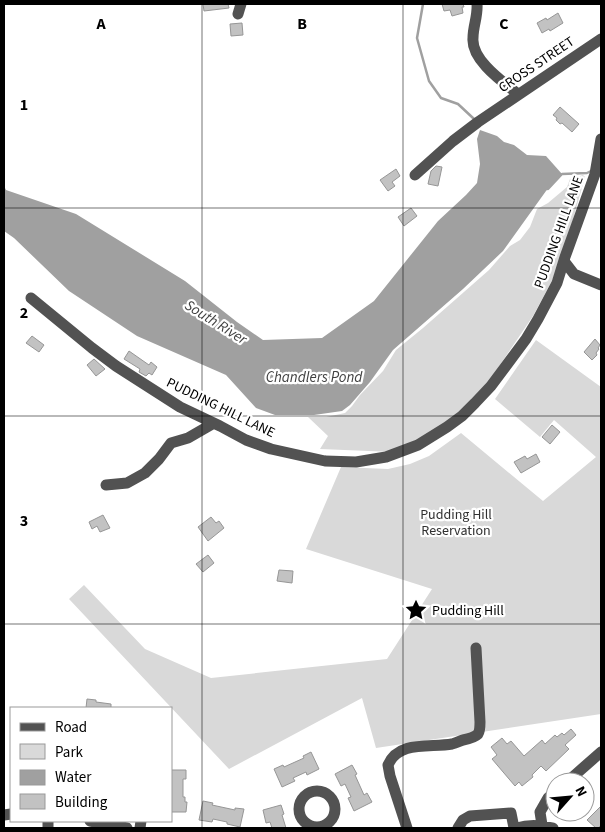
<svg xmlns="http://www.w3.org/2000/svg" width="605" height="832" font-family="'Source Sans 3',sans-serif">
<rect width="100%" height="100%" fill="#fff"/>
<path fill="#d9d9d9" d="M583,175l2,2 -15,53 -15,45 -22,41 -54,80 -24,24 -62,32 -73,-3 8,-13 -20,-19h18l19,-4 7,-7 8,-11 23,-24 13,-21 27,-22 66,-58 21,-24 10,-6 10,-13 7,-18 11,-6 19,-16 3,-8z
M536,340l65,47v327l-225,34 -14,-50 -133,71 -160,-170 15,-14 61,64 66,29 176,-19 45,-70 -126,-40 35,-82 47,2 22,-5 19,-8 32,-23 82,68 53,-44 -42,-37 -14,17 -45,-38z"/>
<path fill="#a0a0a0" d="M480,130l17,6 7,6 10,3 13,10 19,1 16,18 -16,17 -43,60 -40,38 -70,61 -23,32 -20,23 -8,6 -28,4h-39l-19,-7 -30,-33 -89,-39 -68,-45 -55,-53 -10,-7v-45l2,4 70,24 109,67 52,41 26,18 59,-2 52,-37 64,-80 28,-26 11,-12 3,-19 -3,-25z"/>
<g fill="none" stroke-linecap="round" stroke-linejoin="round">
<path stroke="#a0a0a0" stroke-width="2.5" d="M423,4l-6,34 12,43 12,17 17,6 15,14
M548,189l14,-15 25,-1 4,-2"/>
</g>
<path fill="#c2c2c2" stroke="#969696" d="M203,4h25l1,4 -25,3z
M442,4h21l1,3h-2l1,6 -11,3 -2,-6 -6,1z
M558,13l5,10 -13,8 -1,-2 -7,4 -5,-10 9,-5 1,2z
M242,23l1,12 -12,1 -1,-12z
M560,107l19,17 -7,8 -10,-9 -2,1 -4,-4 1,-2 -4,-3z
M436,166l6,1 -4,19 -10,-2 3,-13z
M396,169l4,7 -8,6 3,4 -7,5 -8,-11z
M411,208l6,8 -13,10 -6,-9z
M32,336l12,9 -5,7 -13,-9z
M595,339l5,6 -2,3 1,1 -3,4 1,2 -5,5 -8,-8z
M129,351l20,14 2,-3 6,5 -5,8 -3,-2 -3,3 -7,-4 1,-3 -16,-10z
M94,359l11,10 -9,7 -9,-11z
M552,425l8,7 -10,12 -8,-7z
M536,454l4,8 -19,11 -7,-11 11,-6 2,3z
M103,515l7,13 -10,4 -3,-6 -5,3 -3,-7z
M211,517l5,6 3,-2 5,7 -16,13 -10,-14z
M208,555l6,8 -11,9 -7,-8z
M279,570l14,1 -1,12 -15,-2z
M87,699l9,1v2l15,2v4h-25z
M571,729l5,6 -11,10 4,4 -23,22 -5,-5 -9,9 1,2 -11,9 -3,-4 -4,4 -23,-27 5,-4 -6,-8 11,-9 5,6 4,-3 13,15 18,-16 3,4 10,-9 2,2 5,-4 2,2z
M311,752l8,17 -12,6 -1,-3 -13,6 2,3 -13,6 -8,-18 9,-4 1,2 20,-9 -1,-2z
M352,765l5,9 -2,1 9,20 3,-2 5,9 -18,9 -6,-13 3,-1 -6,-13 -4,2 -6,-12z
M171,770h15v9h-3v18h2v5h2l-1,10h-15z
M203,801l10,2 -1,2 23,5v-2l9,1 -4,18 -13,-3v-2l-14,-3 -1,3 -13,-2z
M281,805l3,9 -2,1 4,13h-14l-2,-6 -4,1 -3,-13z
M601,806v19l-3,3h-2l-9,-8z"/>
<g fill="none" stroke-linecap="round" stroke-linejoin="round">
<path stroke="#525252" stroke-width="11" d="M477,4c1,12 -4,22 -4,34 -2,22 30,44 45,56
M238,14l3,-10
M415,175l38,-34 25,-19 123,-83
M564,261l10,13 27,11
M31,298l61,50 24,18 64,41 40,19 26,14 25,9 54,12 31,1 30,-5 32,-12 29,-18 15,-11 13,-13 16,-17 35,-47 12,-20 19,-36 8,-26 30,-83 6,-35
M106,485l21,-2 18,-10 14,-14 12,-16 17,-5 26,-15
M567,782l34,-30
M299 809a18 18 0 1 1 36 0a18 18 0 1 1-36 0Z
M4,815l7,-1
M90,821l37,7
M542,825l-2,-13 8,-14 7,-6
M48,828v-7
M140,828l1,-7
M407,828l-17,-52 -2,-11c11,-25 43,-17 64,-21 4,-1 8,-3 11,-4 5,-1 12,-3 15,-6 2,-3 2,-8 2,-12l-4,-74
M458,828l5,-8 7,-4 41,-3 3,15
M517,828c12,-4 24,-3 36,0"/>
</g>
<path fill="none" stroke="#000" stroke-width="1" stroke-opacity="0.55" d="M202,4v824M403,4v824M4,208h597M4,416h597M4,624h597"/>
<defs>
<g id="sight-bare" transform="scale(1.725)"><path d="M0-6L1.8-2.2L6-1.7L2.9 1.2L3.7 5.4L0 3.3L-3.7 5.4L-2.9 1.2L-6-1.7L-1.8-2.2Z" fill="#000" stroke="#fff" stroke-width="2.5" paint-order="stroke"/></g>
</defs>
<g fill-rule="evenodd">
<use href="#sight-bare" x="416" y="610"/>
</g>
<g text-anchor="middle" stroke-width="4.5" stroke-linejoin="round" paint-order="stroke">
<g font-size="14" fill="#000" stroke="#fff">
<text transform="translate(536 64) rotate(-34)" y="5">CROSS STREET</text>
<text transform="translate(558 232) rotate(-70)" y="5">PUDDING HILL LANE</text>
<text transform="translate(221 407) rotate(26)" y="5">PUDDING HILL LANE</text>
</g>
<g font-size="14" fill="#303030" stroke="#fff">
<text x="456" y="519">Pudding Hill<tspan x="456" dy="16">Reservation</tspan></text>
</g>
<g font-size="14" fill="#000" stroke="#fff" text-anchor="start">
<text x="432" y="615">Pudding Hill</text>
</g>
<g font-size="15" font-style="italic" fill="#414141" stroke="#fff">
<text transform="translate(216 322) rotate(32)" y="5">South River</text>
<text x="314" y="382">Chandlers Pond</text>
</g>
</g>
<g font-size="16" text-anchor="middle" font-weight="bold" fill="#000" stroke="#fff" stroke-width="4.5" stroke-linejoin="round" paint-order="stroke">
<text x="101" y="29">A</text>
<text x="302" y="29">B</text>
<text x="504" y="29">C</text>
<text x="24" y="110">1</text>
<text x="24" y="318">2</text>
<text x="24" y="526">3</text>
</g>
<rect width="605" height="832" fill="none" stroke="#000000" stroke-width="10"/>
<rect x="10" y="707" width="162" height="115" fill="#ffffff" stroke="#999999"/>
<rect x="20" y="723" width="25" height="8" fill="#525252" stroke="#999999"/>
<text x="55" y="732" font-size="15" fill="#000000">Road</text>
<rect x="20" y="744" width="25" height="15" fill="#d9d9d9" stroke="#999999"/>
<text x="55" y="757" font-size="15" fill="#000000">Park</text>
<rect x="20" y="770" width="25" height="15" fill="#a0a0a0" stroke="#999999"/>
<text x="55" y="782" font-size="15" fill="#000000">Water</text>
<rect x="20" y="794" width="25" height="15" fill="#c2c2c2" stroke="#999999"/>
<text x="55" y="807" font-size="15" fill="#000000">Building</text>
<g transform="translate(570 797) rotate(63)"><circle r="24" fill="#ffffff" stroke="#999999"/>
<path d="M0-4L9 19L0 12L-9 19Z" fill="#000000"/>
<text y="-8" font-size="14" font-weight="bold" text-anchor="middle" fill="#000000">N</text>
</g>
</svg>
